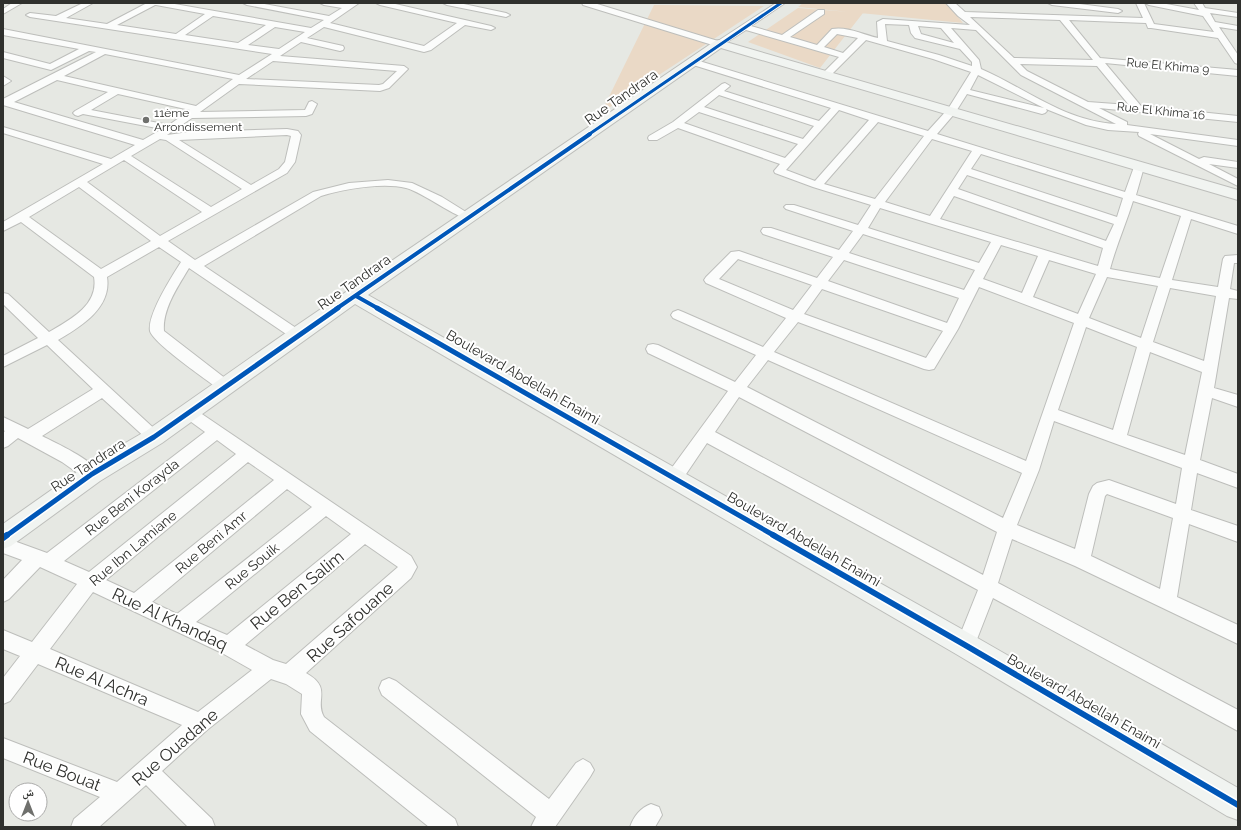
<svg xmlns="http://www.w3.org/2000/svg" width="1241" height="830" font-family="Raleway,'Noto Naskh Arabic',sans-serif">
<rect width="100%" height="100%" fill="#e6e8e3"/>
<path fill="#ead9c6" d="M803,3h144l16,20 -165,-16z
M654,5l110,1 -163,107z
M798,8l65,5 -43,55 -72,-26z"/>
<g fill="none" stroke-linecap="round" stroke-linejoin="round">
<g stroke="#bdbebb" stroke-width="2">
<path id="street" d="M12,3h10l-19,11v-5z
M83,3h10l-27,15 41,6 40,-21h22l142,25 13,-8 -77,-15 -4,-2h16l70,13 13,-8 -18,-3 -4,-2 28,1 11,-1 -29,20 94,23 33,-23 -77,-18 -4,-2h15l100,23 4,2 -4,2 -26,-5 -34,25 -7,2 -100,-25 -17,11 36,8 1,2 -1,2 -3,1 -39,-9 -21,14 124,10 4,3 -19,19 -9,3 -141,-7 -39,28 105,-2 4,-8 3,-1 5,3 -5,10 -6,2 -114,2 -25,17 22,-3 98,-3 11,2 3,4 -6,27 -8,11 -119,68 27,19 118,-68 36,-9 39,-3 24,3 30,14 32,20 -2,2c-11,3 -49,-27 -66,-31 -23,-6 -62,1 -85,8l-117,70 98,66 2,3 -2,3 -5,2 -5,-2 -103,-70c-10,17 -27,41 -25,63l66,51 2,4 -2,4 -5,2 -5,-2c-13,-10 -67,-47 -70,-59 -3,-16 22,-55 31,-69l-22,-15 -52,30c5,31 -27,50 -49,63l101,93 3,4 -3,4 -5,2 -5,-2 -47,-43 -60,38c14,7 51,24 58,38l-2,5 -6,2 -6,-2 -24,-17 -44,-24 -10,8 -5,2v-15l2,-2 -2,-1v-13l25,12 65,-40 -46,-44 -44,22v-11l35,-18 -35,-34v-11l5,1 41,38c21,-12 50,-27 45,-55l-73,-55 -18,9v-9l100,-58 -100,-31v-6l108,32 24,-14 -132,-40v-6l93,-47 -7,-1 -38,19 -48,-12v-6l47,12 29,-15 -76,-14v-6l236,46 33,-21 -242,-37 -4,-2 4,-2 26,3zM155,5h1l49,9 -29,20 -59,-9zM213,16l53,9 -28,18 -53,-8zM275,27l30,5 -26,17 -31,-4zM105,54l128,25 -37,27 -132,-30zM273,61l124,10 -14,13 -4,1 -133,-6zM57,80l51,12 -33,19 -2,2 2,2 3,1 5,-2 79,15 -19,11 -129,-38zM118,94l72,16 -21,15 -78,-15zM287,135l4,1 -6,26 -6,7 -28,16 -72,-45zM160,139l6,1 76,49 -31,18 -80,-51zM124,160l78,52 -42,24 -73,-54zM79,187l72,54 -50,28 -72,-52z
M443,3h16l47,10 4,2 -4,2 -59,-12z
M582,3h12l124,38 58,-38h9l-34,23 31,9 36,-25h6v4l-34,23 27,8 15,-16c15,-3 32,6 46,9l-1,-16 6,-3 87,6 -12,-9 -12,-13h9l10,9 178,6 -7,-15h8l10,21 60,8 -11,-16 -54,-11 -4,-2h16l38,7 -5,-7h8l3,5 33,5v4l-28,-4 5,9 23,4v4l-19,-3 19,28v9l-3,-1 -17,-25 -67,-10h-3l-2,-5 -77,-3 31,38 138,12v6l-133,-13 36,43 97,10v6l-139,-14 28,14v3l111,15v6l-88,-12 49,25 5,-2 34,5v6l-29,-4 29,15v7l-99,-50 -1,-2 1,-2 -31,-2 -22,-5 -40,-16 1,2 -2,2 -3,1 -75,-20 -12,19 -18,21 188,58 9,-25 5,-3 4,1 1,2 -8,28 102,31v8l-47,-15 -19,61 46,7 5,-28 2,-3 13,-1v8h-4l-4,26 8,2v8l-9,-1 -15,90 24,7v12l-26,-9 -12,62 38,14v14l-41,-15 -6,37 47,16v16l-49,-18 -12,73 61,28v19l-163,-78 -63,-27 -14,44 240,127v21l-245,-133 -21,54 -7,2 -7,-2 -2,-7 22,-55 -271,-147 -27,40 -6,2 -6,-2 -2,-5 2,-5 60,-82 -80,-38 -2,-4 2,-4 5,-1 5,1 77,37 21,-27 -83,-37 -2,-3 2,-3 5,-2 5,2 80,35 23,-29 -80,-35 -2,-3 2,-3 25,-25 8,-1 78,27 16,-21 -70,-23 -2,-3 2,-3h8l68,22 14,-19 -67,-22 -2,-2 2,-2h8l64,20 13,-20 -58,-18 -38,-14 -1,-2 6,-7 -102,-36 -21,12h-8l-1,-2 1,-2 24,-14 49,-38 3,-1 5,3 -6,5 95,30 12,-13 -141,-44 -1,-2 1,-2h6l232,71 20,-22 23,-37 -38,-13 -67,-19 -37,37 -3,1 -5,-3 18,-18 -93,-27 -27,17 -136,-42zM970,17l90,3 33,40 -79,-2zM885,24l24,1 2,8 4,5 45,11 12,13v4l-33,-11 -52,-14zM918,26l23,2 13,15 -33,-9zM951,28l25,2 45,45 95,49c-50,-2 -91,-36 -135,-55l-2,-9zM837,34l21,4 -15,15 -19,-6zM1020,64l77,2 32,39 -41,-3 -61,-31zM978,75l66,33 -74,-18zM719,95l95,31 -11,13 -99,-32zM839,110l30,10 -54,61 -29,-11zM699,112l99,32 -13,14 -101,-35zM878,122l46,14 -49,63 -51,-15zM932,139l40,12 -42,65 -45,-14zM981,154l142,44 -6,19 -146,-48zM967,175l147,49 -8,17 -148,-52zM954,196l149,52 -5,18 -158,-47zM1133,201l48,15 -21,62 -50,-9c6,-23 16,-45 23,-68zM880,208l111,34 -12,21 -111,-35zM863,234l112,36 -11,20 -115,-37zM1001,245l37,11 -16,37 -39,-14zM738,259l74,26 -19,25 -74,-31zM844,260l115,38 -12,25 -119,-42zM1049,260l47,14 -18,40 -45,-17zM1107,277l51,9 -17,52 -52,-20zM979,287l95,36 -48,138 -252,-109 24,-30 126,47 5,1 5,-1 24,-40zM1170,288l46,8 -12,65 -51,-19zM822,289l121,42 -17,27 -122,-44zM1086,327l51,20 -24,83 -55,-20zM1150,352l52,20 -17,83 -58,-20zM768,360l254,113 -19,45 -256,-131zM739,397l258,135 -14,43 -268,-143zM1054,421l128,47 -6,36 -67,-24 -12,3 -4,3 -4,8 -14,55 -58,-24 22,-55zM1107,494l66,24 -13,71 -69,-33 14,-60z
M1048,3h24l46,6 4,2 -4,2 -66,-8z
M3,76l8,5 -8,5z
M188,406l5,2 218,148 6,11 -6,11 -105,95c27,15 8,27 18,44l131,102 3,8h-29l-119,-96 -9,-17 1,-20 -16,-10 -15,-5 -64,51 -45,41 50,48 3,8h-27l-42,-42 -47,42h-28l3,-8 26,-22 -97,-39v-20l114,44 65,-57 -144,-61 -28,37 -7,3v-26l17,-22 -17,-7v-19l29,12 45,-58 -37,-17 -31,32 -6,3v-22l19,-20 -19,-7v-16l44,16 158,-121 -22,-16 -2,-4 2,-4zM217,440l19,14 -147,118 -25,-11zM248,462l26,18 -140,113 -28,-13zM287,489l25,18 -135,107 -25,-12zM326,516l25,18 -124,101 -31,-13zM365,544l33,23 -112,97 -13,-4 -28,-15zM93,592l129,61 30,17 -54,42 -148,-63z
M389,678l7,3 153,118 27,-36 7,-4 7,4 4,7 -4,7 -35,50h-24l5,-10 -154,-122 -3,-7 3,-7z
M651,804l8,3 3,8 -7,12h-25c4,-11 10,-19 21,-23z"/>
</g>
<g stroke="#bdbebb" stroke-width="2">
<path id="secondary" d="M719,40l519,150v10l-517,-152 -353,247 606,341 264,152v32l-11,-4 -271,-162 -601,-350 -193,139 -62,38 -89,65 -8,3v-25l81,-57 62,-36 144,-101 425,-289z"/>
</g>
<use href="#street" fill="#fbfcfb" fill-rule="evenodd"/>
<use href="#secondary" fill="#f1f4f1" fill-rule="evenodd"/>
<g stroke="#fff" stroke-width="4.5">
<path id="cycleway-far3" d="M588,135l193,-132"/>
</g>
<g stroke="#fff" stroke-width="6">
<path id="cycleway-far2" d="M356,296l23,13
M336,309l254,-175"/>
</g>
<g stroke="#fff" stroke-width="8">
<path id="cycleway-far1" d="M377,308l398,228
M6,536l86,-62 62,-37 184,-129"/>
</g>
<g stroke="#fff" stroke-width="9">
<path id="cycleway" d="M773,535l192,110 273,160
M3,538l4,-3"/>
</g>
<use href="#cycleway-far3" stroke="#0057b8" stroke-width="3"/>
<use href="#cycleway-far2" stroke="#0057b8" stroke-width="4"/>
<use href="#cycleway-far1" stroke="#0057b8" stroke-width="5"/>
<use href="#cycleway" stroke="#0057b8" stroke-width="6"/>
</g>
<circle fill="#6f706d" stroke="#fff" stroke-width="1.5" cx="146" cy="120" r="4"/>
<g text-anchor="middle" stroke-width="4" stroke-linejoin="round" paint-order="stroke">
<g font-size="12" fill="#2f302d" stroke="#fff">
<text transform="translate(1168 66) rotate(5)" y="4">Rue El Khima 9</text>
<text transform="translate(1161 111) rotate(6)" y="4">Rue El Khima 16</text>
</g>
<g font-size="12" fill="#2f302d" stroke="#fff" text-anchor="start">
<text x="154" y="117">11ème<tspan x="154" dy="14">Arrondissement</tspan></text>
</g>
<g font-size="14" fill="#2f302d" stroke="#fff">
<text transform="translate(621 97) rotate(-35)" y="5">Rue Tandrara</text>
<text transform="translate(354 282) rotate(-35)" y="5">Rue Tandrara</text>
<text transform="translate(523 377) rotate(30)" y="5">Boulevard Abdellah Enaimi</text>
<text transform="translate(88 465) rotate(-33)" y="5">Rue Tandrara</text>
<text transform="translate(132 497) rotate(-38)" y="5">Rue Beni Korayda</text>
<text transform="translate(804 539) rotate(30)" y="5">Boulevard Abdellah Enaimi</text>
<text transform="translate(211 542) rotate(-40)" y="5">Rue Beni Amr</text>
<text transform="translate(133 548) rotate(-40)" y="5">Rue Ibn Lamiane</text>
<text transform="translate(252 566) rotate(-39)" y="5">Rue Souik</text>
<text transform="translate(1084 701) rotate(30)" y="5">Boulevard Abdellah Enaimi</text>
</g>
<g font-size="17" fill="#2f302d" stroke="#fff">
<text transform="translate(297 590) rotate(-39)" y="6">Rue Ben Salim</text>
<text transform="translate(170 619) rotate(25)" y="6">Rue Al Khandaq</text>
<text transform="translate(350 622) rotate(-42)" y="6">Rue Safouane</text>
<text transform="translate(102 681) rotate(23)" y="6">Rue Al Achra</text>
<text transform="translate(175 747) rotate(-41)" y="6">Rue Ouadane</text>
<text transform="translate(62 771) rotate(21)" y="6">Rue Bouat</text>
</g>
</g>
<rect width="1241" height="830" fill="none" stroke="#2f302d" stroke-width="8"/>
<g transform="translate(28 802)"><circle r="19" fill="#ffffff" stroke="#acacab"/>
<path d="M0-3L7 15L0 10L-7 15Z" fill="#6f706d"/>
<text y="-6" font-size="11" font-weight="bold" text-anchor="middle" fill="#2f302d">ش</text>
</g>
</svg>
